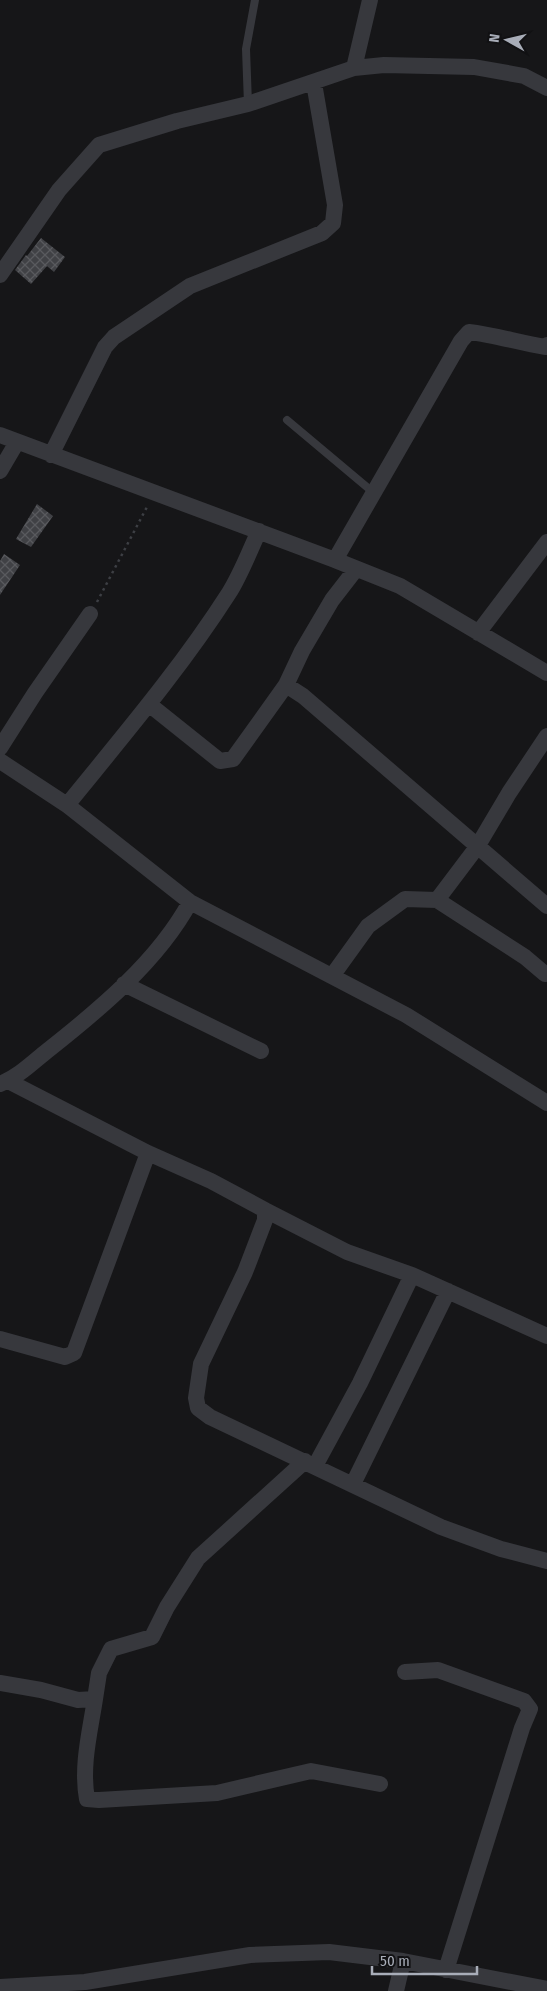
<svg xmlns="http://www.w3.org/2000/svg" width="547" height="1991" font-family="'Fira Sans Condensed',sans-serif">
<defs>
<pattern id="building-cross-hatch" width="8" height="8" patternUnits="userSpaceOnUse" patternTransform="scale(1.25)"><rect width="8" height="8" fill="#404145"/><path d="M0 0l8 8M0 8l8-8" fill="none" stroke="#595a5e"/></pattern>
</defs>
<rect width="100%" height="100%" fill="#161618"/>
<path fill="url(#building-cross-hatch)" d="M41,238l24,19 -11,15 -7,-6 -16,18 -16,-14 11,-15 1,1z
M37,504l16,12 -22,31 -15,-8z
M4,554l16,11 -20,30v-34z"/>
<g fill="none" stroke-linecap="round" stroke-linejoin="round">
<path stroke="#3d3f44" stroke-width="2.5" stroke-dasharray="2.5 4" stroke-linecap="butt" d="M97,602l51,-97"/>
<path stroke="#37383d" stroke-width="8" d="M248,104l-2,-55 9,-49
M287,420l87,73"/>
<path stroke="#37383d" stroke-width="16" d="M354,68l16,-68
M0,275l59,-85 40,-45 78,-24 71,-17 106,-36 30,-3 90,2 50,9 23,12
M0,435l335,125 65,26 147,87
M51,455l54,-108 9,-10 76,-51 132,-53 11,-10 2,-18 -21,-122
M0,471l17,-29
M335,560l126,-219 8,-9c26,3 51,11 77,15l1,-2
M478,633l69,-91
M286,685l17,11 244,210
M150,705l70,56 13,-2 53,-74 16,-34 30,-51 24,-31
M0,748l35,-55 55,-79
M0,761l67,44 123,97 216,113 141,88
M67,805c56,-69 114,-137 162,-212 12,-19 20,-41 30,-62
M437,900l88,57 20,17
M332,976l36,-50 37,-27 32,1 40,-53 32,-54 38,-57
M124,984l137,67
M8,1081l140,72 63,28 54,29v10l-20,52 -44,92 -5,34 2,10 12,9 231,110 60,22 46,12
M0,1084c18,-7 32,-21 47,-33 52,-41 111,-90 143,-149
M265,1210l82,42 65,23 135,61
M0,1339l65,18 9,-4 74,-200
M315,1466l45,-83 52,-108
M353,1484l95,-193
M405,1672l33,-2 86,31 6,8 -8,19 -76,242
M0,1683l41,7 37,10 17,-1 4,-26 12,-24 41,-12 15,-30 31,-49 107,-97
M95,1699c-5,33 -14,67 -8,100l12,1 118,-7 94,-22 69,13
M0,1987l85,-5 165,-27 79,-3 74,9 144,28
M396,1991l7,-30"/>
</g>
<g transform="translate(507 40) rotate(278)" stroke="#111113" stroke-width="4" paint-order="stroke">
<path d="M0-4L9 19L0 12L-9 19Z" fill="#a8adb8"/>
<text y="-8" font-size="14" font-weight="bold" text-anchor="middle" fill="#a8adb8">N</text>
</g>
<path d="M372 1966v8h105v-8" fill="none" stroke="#a8adb8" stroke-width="2.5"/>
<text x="380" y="1966" font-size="15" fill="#a8adb8" stroke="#111113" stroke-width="4" paint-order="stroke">50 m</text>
</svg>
